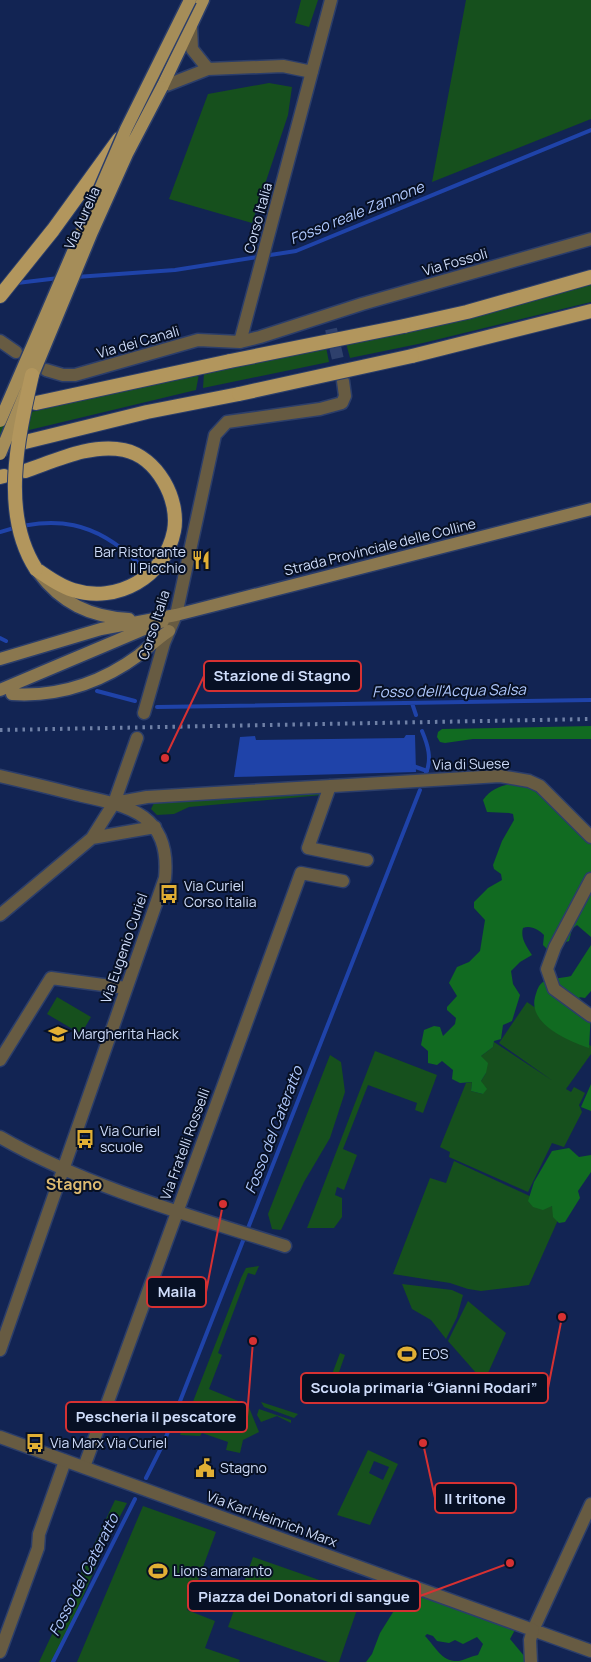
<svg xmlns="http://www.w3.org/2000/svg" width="591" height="1662" font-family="Manrope,sans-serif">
<rect width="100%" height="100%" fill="#122453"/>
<path fill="#16501d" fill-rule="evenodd" d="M301,0h17l-9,27 -14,-4z
M466,0h125v119l-159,63z
M269,83l23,4 -4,28 -36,108 -83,-24 39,-105z
M591,283v19l-168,41 -73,15 -4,-15 173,-38z
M326,347l3,15 -126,26 1,-15z
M199,374l-3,16 -196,47v-18z
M321,791l2,4 -134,12 -15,7 -17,1 -6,-6 3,-6 6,-1z
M57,997l34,20 -10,17 -34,-20z
M527,1002l64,44v8l-25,35 5,3 3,-5 11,6 -6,12 3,7 -18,35 -12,-4 -24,49 -79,-35 1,-5 -10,-5 26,-64 6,-1 -1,9 12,3 -2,-13 5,-8 -5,-17 12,-9 1,-5 59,39 -54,-38z
M375,1051l62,24 -14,38 -8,-3 2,-7 -49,-18 -25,64 14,6 -13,35 -7,-3 -2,8 7,3v19l-8,11h-27z
M330,1055l11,7 4,30 -15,46 -26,44 -23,48 -9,-1 -4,-15z
M454,1161l108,50 -33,74 -48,6 -13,-2 -18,-6 -57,-9 37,-96 16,5z
M259,1266l-4,9 -7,-2 -30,80 4,2 -13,34 39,16 11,27 -16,8 -3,13 -14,-3 2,-8 -26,-9 -2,3 -20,-1 61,-157 5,-10z
M402,1284l50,6 11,5 -6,22 -11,22 -15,-19 -19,-11z
M468,1301l38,32 -22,49 -36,-41z
M340,1353l5,2 -14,40 -6,-2z
M261,1402l37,12 -4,4 -30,-11z
M259,1409l32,11v3l-14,-7 -16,6 -4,-7z
M368,1450l30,14 -28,61 -33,-10zM374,1461l15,6 -6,13 -14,-7z
M115,1500l12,3 -17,32 -56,127h-15z
M143,1506l73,26 -29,78 28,11 -10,27 35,12 -1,2h-162z
M253,1557l109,38 -23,67h-11l-100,-35z"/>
<path fill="#116b21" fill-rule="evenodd" d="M591,726v13h-118l-28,4 -5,-1 -3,-5 1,-5 4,-3z
M513,784c35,3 58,32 78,59v94l-14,-12 -5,4 -3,12 -6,2 -4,-4 -12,10 -4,-4 1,-10c-5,-5 -13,-10 -21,-7 -3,10 4,19 9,27l-12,7 -9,9 2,13 7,11 -8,26 -9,4 -2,14 -7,2 -1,6 -12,9 7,7 -2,10 -5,8 6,8 -4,5 -12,-3 1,-9 -12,1 -8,-4 1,-9 -11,-9 -5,4 -9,-2v-12l-7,-6 3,-15 10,-4 6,1 3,9 12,-12 1,-6 -9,-8v-3l10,-11 -8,-13 8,-16 12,-5 11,-11 5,-31 -11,-12v-6l14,-14 14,-8 -1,-6 -7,-5 -1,-4 9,-24 12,-21 -1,-6 -4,-1 -22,-1 -4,-12c7,-10 18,-15 30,-16z
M591,945v46l-6,7 -6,-1 12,15 -2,36c-21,-7 -61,-24 -54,-51 2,-6 3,-13 10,-16 7,-3 18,-3 26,-5z
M591,1084v27l-10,-4z
M569,1148l10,9 12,-2v17l-13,19 2,7 -15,24 -6,1 -6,-6 -1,-11 -9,4 -10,-3 -5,-6 6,-19 18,-31z
M418,1591l98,37 -6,11 15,18 -1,5h-158l6,-8 8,-21 20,-32h7l3,-5zM427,1634l6,2 4,5 12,2 6,-3 8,4 14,-7 6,7 -5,11c-7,1 -13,5 -19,6 -18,1 -23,-14 -34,-25z"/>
<path fill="#1f43a9" d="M406,735h9l1,37 -182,5 6,-40 15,-1 1,4 148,-2z"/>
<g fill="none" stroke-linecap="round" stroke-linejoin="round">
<path stroke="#1f43a9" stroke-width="4" d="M76,277l99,-7 121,-19 295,-121
M17,283l42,-5
M0,532c55,-18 96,-10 137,30
M0,638l6,3
M97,691l38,10
M412,703l4,12
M157,707l434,-7
M422,731c6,14 10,28 4,42
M413,766l14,5
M146,1478l18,-36 256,-652
M53,1662l82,-163"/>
<path stroke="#2e406c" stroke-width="12" stroke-dasharray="12 6" stroke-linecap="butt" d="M331,329l12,52"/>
<g stroke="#2c3e6a" stroke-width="15">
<path id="minor" d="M331,0l-91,342 20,-5 102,-33 229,-65
M191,26l1,23 16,20
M162,87l46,-18 75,-3 29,6
M0,341l16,11
M46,370l17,5h12l123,-35 42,2
M144,713l20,-70 12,-28 39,-180 12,-13 93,-13 22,-6 3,-7 -2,-15
M0,776c26,6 52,12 78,19 51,11 93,19 87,83l-165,472
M330,786l-22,62 59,12
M114,803l33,-6 353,-21 29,5 11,5 51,51
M92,838l63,-11
M591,879l-36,68 -8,22 7,20 37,27
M0,915l92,-77 22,-35 23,-65
M0,1060l51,-82 75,10
M0,1137c85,49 191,79 285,109
M84,1467l217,-594 42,8
M591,1504l-58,126 58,21
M0,1652l38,-104 1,-14 26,-73"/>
</g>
<g stroke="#2c3e6a" stroke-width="15">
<path id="tertiary" d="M0,1437l533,193 -3,10 1,22"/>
</g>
<g stroke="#2c3e6a" stroke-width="15">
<path id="secondary" d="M38,572c23,31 52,45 91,47
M0,659l101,-30 75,-14 415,-106
M0,690l163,-69
M12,694c47,3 89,-11 127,-39 10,-8 19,-17 30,-24"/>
</g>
<g stroke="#2c3e6a" stroke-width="15">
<path id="primary" d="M162,87l41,-87"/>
</g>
<g stroke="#2c3e6a" stroke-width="16">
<path id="trunk" d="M0,296l53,-66 66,-91
M404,326l63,-14 124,-35
M412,356l179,-45
M36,403l194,-42
M25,442l122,-30 92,-18
M25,471c30,-10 66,-28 99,-21 33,7 56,49 50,81 -9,46 -57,73 -101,59 -13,-4 -26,-13 -37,-21
M0,477l4,-1"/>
</g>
<use href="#minor" stroke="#675b42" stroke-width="12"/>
<use href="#tertiary" stroke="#675b42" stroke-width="12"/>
<use href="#secondary" stroke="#8a774f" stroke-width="12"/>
<use href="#primary" stroke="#a58d59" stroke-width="12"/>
<use href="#trunk" stroke="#b2965d" stroke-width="14"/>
<path stroke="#6f80a6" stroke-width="4" stroke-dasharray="2.5 5" stroke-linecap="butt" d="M0,730l591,-11"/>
<g stroke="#2c3e6a" stroke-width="15" stroke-linecap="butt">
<path id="primary-bridge" d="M0,421l126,-292 64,-129
M0,454l92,-222 35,-78 35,-67"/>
</g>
<g stroke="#2c3e6a" stroke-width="16" stroke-linecap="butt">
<path id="trunk-bridge" d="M230,361l174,-35
M32,375c-14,62 -32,138 4,194
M239,394l173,-38"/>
</g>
<use href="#primary-bridge" stroke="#a58d59" stroke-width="12"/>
<use href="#trunk-bridge" stroke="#b2965d" stroke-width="14"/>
</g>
<defs>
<g id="restaurant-bare" transform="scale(1.5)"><path d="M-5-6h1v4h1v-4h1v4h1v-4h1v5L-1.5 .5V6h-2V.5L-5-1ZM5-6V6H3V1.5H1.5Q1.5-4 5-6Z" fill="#e1af34" stroke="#071024" stroke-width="2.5" paint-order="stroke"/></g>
<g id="bus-bare" transform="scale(1.5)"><path d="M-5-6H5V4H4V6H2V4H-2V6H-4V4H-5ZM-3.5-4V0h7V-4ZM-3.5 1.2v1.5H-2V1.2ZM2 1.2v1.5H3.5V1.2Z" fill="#e1af34" stroke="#071024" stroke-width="2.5" paint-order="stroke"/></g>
<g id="school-bare" transform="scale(1.5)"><path d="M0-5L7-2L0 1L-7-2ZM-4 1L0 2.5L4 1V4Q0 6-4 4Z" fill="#e1af34" stroke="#071024" stroke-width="2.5" paint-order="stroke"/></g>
<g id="stadium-bare" transform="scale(1.5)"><path d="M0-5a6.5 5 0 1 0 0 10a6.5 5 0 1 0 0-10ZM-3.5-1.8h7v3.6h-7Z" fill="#e1af34" stroke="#071024" stroke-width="2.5" paint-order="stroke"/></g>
<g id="civic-bare" transform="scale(1.5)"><path d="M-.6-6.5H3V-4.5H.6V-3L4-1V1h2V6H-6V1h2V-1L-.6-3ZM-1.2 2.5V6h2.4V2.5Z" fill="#e1af34" stroke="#071024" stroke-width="2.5" paint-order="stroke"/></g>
</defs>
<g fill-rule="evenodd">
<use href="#restaurant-bare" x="201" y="560"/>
<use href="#bus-bare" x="169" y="894"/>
<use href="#school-bare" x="58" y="1034"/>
<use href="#bus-bare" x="85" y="1139"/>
<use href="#stadium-bare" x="407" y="1354"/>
<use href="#bus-bare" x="35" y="1443"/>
<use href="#civic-bare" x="205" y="1468"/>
<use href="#stadium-bare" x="158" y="1571"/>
</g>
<g text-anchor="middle" stroke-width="4" stroke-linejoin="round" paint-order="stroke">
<g font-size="14" fill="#cedcfa" stroke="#071024">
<text transform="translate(82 218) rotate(-66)" y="5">Via Aurelia</text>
<text transform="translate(258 218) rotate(-75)" y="5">Corso Italia</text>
<text transform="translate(455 262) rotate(-16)" y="5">Via Fossoli</text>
<text transform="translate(138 342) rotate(-16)" y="5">Via dei Canali</text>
<text transform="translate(380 547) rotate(-14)" y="5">Strada Provinciale delle Colline</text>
<text transform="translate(154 625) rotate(-72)" y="5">Corso Italia</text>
<text transform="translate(471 764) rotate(-1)" y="5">Via di Suese</text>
<text transform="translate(124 948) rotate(-71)" y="5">Via Eugenio Curiel</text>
<text transform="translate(185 1144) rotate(-70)" y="5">Via Fratelli Rosselli</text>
<text transform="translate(272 1519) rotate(20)" y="5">Via Karl Heinrich Marx</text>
</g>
<g font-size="14" fill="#cedcfa" stroke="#071024" text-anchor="start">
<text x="186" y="557" text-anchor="end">Bar Ristorante<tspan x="186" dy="16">Il Picchio</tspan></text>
<text x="184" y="891">Via Curiel<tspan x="184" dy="16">Corso Italia</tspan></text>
<text x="73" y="1039">Margherita Hack</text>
<text x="100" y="1136">Via Curiel<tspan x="100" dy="16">scuole</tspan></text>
<text x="422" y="1359">EOS</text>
<text x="50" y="1448">Via Marx Via Curiel</text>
<text x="220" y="1473">Stagno</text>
<text x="173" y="1576">Lions amaranto</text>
</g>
<g font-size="15" font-style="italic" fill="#b0c9fe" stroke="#071024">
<text transform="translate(357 213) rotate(-22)" y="5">Fosso reale Zannone</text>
<text transform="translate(449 691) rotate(-1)" y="5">Fosso dell'Acqua Salsa</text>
<text transform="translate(274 1130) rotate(-69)" y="5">Fosso del Cateratto</text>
<text transform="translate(84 1575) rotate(-63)" y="5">Fosso del Cateratto</text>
</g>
<g font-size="16" font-weight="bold" fill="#ddba71" stroke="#071024">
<text x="74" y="1190">Stagno</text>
</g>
</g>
<path fill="none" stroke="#d63132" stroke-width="2" d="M165 758L204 676M223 1204L206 1292M562 1317L548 1388M253 1341L247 1417M423 1443L435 1498M510 1563L420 1596"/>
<g fill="#d63132" stroke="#071024" stroke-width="2">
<circle cx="165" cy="758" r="5"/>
<circle cx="223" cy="1204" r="5"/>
<circle cx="562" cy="1317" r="5"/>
<circle cx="253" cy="1341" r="5"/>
<circle cx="423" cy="1443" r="5"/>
<circle cx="510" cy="1563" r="5"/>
</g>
<g fill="#071024" stroke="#d63132" stroke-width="2">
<rect x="204" y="661" width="157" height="30" rx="5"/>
<rect x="147" y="1277" width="59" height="30" rx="5"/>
<rect x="301" y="1373" width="247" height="30" rx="5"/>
<rect x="66" y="1402" width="181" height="30" rx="5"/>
<rect x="435" y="1483" width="81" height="30" rx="5"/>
<rect x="188" y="1581" width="232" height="30" rx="5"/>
</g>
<g font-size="15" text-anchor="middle" font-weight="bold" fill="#cedcfa">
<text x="282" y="681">Stazione di Stagno</text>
<text x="177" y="1297">Maila</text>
<text x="424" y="1393">Scuola primaria “Gianni Rodari”</text>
<text x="156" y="1422">Pescheria il pescatore</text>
<text x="475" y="1504">Il tritone</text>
<text x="304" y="1602">Piazza dei Donatori di sangue</text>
</g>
</svg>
